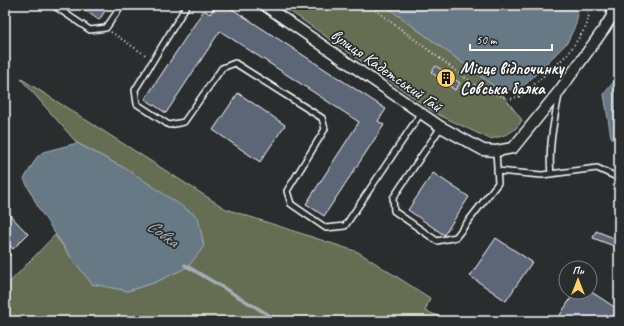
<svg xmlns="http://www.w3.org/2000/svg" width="624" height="326" font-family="Caveat,sans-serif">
<rect width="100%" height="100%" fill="#2a2d2e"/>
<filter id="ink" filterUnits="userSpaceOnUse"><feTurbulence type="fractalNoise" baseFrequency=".025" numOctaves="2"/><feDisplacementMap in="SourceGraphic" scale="8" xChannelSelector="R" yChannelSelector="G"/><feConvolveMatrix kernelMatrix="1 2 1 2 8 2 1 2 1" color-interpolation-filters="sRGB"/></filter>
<g filter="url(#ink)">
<path fill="#656d53" stroke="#b2b6a9" d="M281,5h103l114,84 24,31c-7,13 -18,16 -32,19l-53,-25z
M20,78l206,131 132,43 72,46 -5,13 28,10h-448v-34l50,-52 15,21 60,-85 -53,-28z"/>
<path fill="#677986" stroke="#a4afb6" d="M384,5h187l7,9 -2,10 -9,19 -41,41 -13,6 -15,-1z
M619,75v70l-8,-8 -7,-43z
M77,143l53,28 68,46 6,29 -16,21 -34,16 -26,8 -36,-7 -22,-28 -31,-47 -15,-30 13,-22 6,-5z"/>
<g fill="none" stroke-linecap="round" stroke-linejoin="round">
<path stroke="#a4afb6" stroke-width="3.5" d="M185,265l94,56"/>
</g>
<path fill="#5b6677" stroke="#fff" d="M77,5h32l-10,15z
M216,5h10l160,104 -8,12 6,4 -60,91 -18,-12 53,-82 -139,-91 -54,82 -21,-14 59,-89 6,4z
M436,66l24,17 -5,7 -24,-18z
M238,93l47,32 -25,37 -47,-32z
M433,173l36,24 -25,38 -36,-25z
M5,210l23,24 -15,15 -8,-8z
M596,231l23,9v8l-26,-10z
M496,238l36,24 -26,39 -36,-25z
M5,250l5,5 -5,5z
M590,291l29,19v11h-24l-6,-4 -3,4h-30l19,-29z"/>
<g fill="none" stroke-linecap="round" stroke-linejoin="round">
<g stroke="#fff" stroke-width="8">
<path id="lane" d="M53,5l37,25 16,-2 16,-23
M187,5l-52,85 2,14 32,21 15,-3 38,-54 13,-5 87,55 3,11 -38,62 4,13 35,24 19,-2 76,-113
M441,127l-48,71 1,13 43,30 19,-4 42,-54 -2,-32
M497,171l45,4 55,-7 22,10
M551,174c-3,-26 3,-53 8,-79"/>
</g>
<g stroke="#fff" stroke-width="13">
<path id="street" d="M264,5l177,122 42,23 13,1 17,-3 47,-58 44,-61 8,-13v-11"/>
</g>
<path stroke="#fff" stroke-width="2" stroke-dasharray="1 3" stroke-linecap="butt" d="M369,5l111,84 30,10 11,-3 47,-42 18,-27 3,-12 -2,-10
M593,5l8,5
M111,32l36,24"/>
<use href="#lane" stroke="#2a2d2e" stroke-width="5"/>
<use href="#street" stroke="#2a2d2e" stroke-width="10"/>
</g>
</g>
<defs>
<g id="building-disc" transform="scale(1)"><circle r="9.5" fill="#ffd166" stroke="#2a2d2e"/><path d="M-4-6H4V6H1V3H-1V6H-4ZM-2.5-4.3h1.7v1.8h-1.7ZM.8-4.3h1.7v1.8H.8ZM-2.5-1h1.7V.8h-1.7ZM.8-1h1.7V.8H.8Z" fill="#111"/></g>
</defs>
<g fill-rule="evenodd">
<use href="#building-disc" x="446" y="78"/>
</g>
<g text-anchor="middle" stroke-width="3.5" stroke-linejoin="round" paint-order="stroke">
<g font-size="17" font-weight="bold" fill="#fff" stroke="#2a2d2e" text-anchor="start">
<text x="460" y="74">Місце відпочинку<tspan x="460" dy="20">Совська балка</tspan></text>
</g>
<g font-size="17" fill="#fff" stroke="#2a2d2e">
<text transform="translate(387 70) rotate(35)" y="6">вулиця Кадетський Гай</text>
</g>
<g font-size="18" font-style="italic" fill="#abb5bc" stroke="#2a2d2e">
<text transform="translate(163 233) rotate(36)" y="6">Совка</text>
</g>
</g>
<rect width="624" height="326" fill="none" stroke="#2a2d2e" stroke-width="20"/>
<rect x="10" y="10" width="604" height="306" fill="none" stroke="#fff" stroke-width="1.5" filter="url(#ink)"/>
<g transform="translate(578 280)"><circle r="19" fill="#2a2d2e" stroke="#7f8182"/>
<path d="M0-3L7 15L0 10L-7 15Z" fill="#ffd166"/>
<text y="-6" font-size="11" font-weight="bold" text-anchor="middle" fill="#ffffff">Пн</text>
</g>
<path d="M470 44v6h82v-6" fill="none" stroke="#ffffff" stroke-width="2"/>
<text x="476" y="44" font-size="12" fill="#ffffff" stroke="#2a2d2e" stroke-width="3" paint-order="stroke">50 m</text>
</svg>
